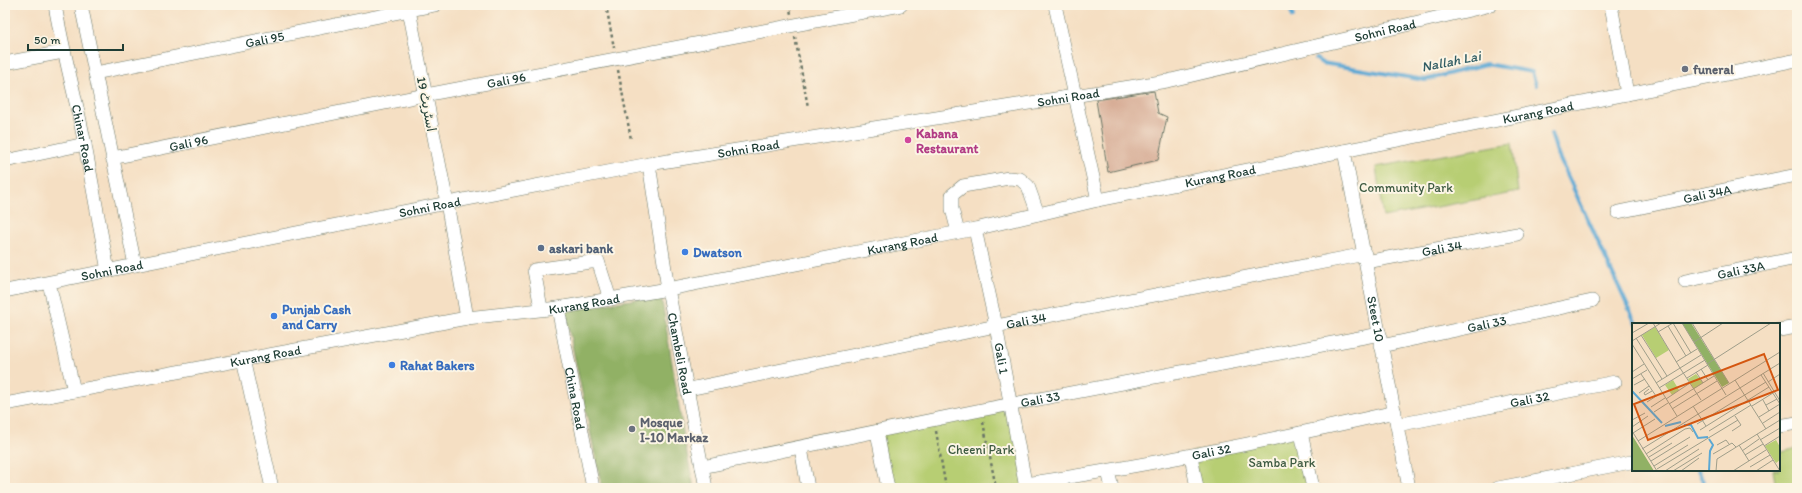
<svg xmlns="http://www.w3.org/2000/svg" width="1802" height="493" font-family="Itim,'Playpen Sans Arabic',sans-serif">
<rect width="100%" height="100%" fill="#fcf5e5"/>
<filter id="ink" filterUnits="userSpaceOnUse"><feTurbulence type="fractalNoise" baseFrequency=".025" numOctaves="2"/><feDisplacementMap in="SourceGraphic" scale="8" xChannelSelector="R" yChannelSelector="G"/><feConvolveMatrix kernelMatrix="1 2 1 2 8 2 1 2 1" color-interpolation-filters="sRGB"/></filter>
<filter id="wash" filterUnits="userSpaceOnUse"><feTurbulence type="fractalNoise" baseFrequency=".012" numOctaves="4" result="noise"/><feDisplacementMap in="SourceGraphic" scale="16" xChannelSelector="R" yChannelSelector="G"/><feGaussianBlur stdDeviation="0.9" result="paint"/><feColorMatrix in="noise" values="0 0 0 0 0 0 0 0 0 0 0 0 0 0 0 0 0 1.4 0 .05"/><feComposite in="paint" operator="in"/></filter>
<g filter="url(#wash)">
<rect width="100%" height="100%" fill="#f5dfc3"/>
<path fill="#b7ce73" stroke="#6b8654" d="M1512,143l6,49 -135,25 -7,-50z
M1014,402l16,86h-139l-13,-58z
M1302,430l12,58h-114l-7,-36z
M1797,448v40h-21l-3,-18h6v-17z"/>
<path fill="#91b165" stroke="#58774c" d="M661,295l24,149 9,44h-92l-37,-177z"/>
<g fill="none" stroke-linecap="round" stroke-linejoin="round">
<path stroke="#5ba8d4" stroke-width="4" d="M1289,5l4,12
M1316,59l6,4 103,17 61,-16 46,8 4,13
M1551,134l7,21 78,169
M1698,470l8,18"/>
</g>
<g id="blocks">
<path fill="#d5a992" d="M1154,91l4,22 9,4 -9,43 -50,12 -12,-72z"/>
</g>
</g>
<g filter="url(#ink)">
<use href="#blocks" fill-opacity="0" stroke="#6a7666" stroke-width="1"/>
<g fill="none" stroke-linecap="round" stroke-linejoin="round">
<g stroke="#6a7666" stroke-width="14">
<g id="minor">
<path id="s1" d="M55,5c8,47 21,93 30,140 8,42 15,84 23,126"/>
<path d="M81,5l54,260"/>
<path d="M408,5l39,198 20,115"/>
<path d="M1055,5l43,195"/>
<path d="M1611,5l16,89"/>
<path d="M5,63l58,-11"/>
<path id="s2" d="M95,73l340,-68"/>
<path id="s3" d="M1344,151l65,337"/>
<path id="s4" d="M112,158l313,-63 476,-90"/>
<path d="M5,161l80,-17"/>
<path id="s5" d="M649,164l19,125 38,199"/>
<path id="s6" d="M1618,212l179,-37"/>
<path id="s7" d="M975,229l21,97 30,162"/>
<path d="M958,232l-6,-23v-14l11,-9 46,-8 11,1 8,7 10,28"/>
<path id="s8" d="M1366,262l151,-28"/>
<path id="s9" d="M1685,281l112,-23"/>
<path d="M49,283l25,108"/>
<path id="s10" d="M5,291l442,-88 202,-39 518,-83 324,-76"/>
<path d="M541,308l-7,-38 64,-9 12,38"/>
<path id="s11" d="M558,308l35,180"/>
<path d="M1779,330l18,-3"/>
<path id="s12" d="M1381,346l211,-45"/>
<path d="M243,359l29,129"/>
<path id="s13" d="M689,389l307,-63 369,-72"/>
<path id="s14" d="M5,404l462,-86 91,-10 110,-19 307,-60 123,-29 699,-140"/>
<path id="s15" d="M1397,425l218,-43"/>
<path d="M1779,426l18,-3"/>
<path d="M877,432l11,56"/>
<path d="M1301,433l12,55"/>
<path d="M801,448l7,40"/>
<path d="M1191,456l6,32"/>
<path id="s16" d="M702,467l279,-57 399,-76"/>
<path d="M1108,471l4,17"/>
<path id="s17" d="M1025,484c125,-19 247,-44 370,-72"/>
<path d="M1498,488l133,-26"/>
</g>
</g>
<path stroke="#6a7666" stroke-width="2.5" stroke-dasharray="3 3" stroke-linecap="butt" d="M606,5l8,43
M789,5l2,9
M795,37l13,70
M618,70l13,69
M983,422l13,66
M936,431l10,57
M1006,488l7,-2"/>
<use href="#minor" stroke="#fff" stroke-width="13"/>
</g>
</g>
<g fill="#6b7280" stroke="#fcf5e5" stroke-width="1.5">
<circle cx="1685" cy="69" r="4"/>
<circle cx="632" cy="429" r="4"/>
</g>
<circle fill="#d1479c" stroke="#fcf5e5" stroke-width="1.5" cx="908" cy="140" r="4"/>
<circle fill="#5c6f8a" stroke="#fcf5e5" stroke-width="1.5" cx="541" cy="248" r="4"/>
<g fill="#3f7fe0" stroke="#fcf5e5" stroke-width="1.5">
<circle cx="685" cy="252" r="4"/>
<circle cx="274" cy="316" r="4"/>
<circle cx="392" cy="365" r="4"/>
</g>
<g text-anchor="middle" stroke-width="4" stroke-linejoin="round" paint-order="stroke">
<g font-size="13" fill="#1f3d34" stroke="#fcf5e5">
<text dy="5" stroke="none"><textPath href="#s10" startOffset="1405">Sohni Road</textPath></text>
<text dy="5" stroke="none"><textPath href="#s2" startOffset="173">Gali 95</textPath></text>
<text dy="5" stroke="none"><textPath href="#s4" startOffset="402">Gali 96</textPath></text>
<text dy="5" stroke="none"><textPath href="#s10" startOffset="1081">Sohni Road</textPath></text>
<text transform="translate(427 104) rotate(79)" y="5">اسٹریٹ 19</text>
<text dy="5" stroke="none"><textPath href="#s14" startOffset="1561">Kurang Road</textPath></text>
<text dy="5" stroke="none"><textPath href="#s1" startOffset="136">Chinar Road</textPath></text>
<text dy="5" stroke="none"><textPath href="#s4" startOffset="78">Gali 96</textPath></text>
<text dy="5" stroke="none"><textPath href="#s10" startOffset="757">Sohni Road</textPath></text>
<text dy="5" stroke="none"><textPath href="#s14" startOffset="1237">Kurang Road</textPath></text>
<text dy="5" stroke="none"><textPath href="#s6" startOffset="91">Gali 34A</textPath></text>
<text dy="5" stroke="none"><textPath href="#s10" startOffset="433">Sohni Road</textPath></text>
<text dy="5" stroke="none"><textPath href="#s14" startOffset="912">Kurang Road</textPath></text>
<text dy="5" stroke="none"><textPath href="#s8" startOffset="77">Gali 34</textPath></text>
<text dy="5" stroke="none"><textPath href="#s9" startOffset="57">Gali 33A</textPath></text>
<text dy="5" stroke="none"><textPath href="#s10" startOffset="109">Sohni Road</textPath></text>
<text dy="5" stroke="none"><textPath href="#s14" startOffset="588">Kurang Road</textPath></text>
<text dy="5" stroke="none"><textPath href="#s3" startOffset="171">Steet 10</textPath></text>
<text dy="5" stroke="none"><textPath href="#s13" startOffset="344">Gali 34</textPath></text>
<text dy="5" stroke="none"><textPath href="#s12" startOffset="108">Gali 33</textPath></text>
<text dy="5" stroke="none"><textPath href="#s5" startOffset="192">Chambeli Road</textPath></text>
<text dy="5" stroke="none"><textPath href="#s14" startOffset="265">Kurang Road</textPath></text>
<text dy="5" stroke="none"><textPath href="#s7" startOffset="132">Gali 1</textPath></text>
<text dy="5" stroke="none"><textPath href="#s11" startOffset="92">China Road</textPath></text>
<text dy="5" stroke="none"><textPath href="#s15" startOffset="135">Gali 32</textPath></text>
<text dy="5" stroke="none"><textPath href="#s16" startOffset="345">Gali 33</textPath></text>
<text dy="5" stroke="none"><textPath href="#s17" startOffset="189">Gali 32</textPath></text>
</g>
<g font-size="13" font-weight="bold" fill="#5b616d" stroke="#fcf5e5" text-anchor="start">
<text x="1693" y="74">funeral</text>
<text x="640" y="427">Mosque<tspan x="640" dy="15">I-10 Markaz</tspan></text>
</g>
<g font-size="13" font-weight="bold" fill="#b23c85" stroke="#fcf5e5" text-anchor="start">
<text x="916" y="138">Kabana<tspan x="916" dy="15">Restaurant</tspan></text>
</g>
<g font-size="13" fill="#3d5a41" stroke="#fcf5e5">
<text x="1406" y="192">Community Park</text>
<text x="981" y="454">Cheeni Park</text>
<text x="1282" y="467">Samba Park</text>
</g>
<g font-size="13" font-weight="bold" fill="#4e5e75" stroke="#fcf5e5" text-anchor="start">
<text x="549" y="253">askari bank</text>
</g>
<g font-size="13" font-weight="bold" fill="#366cbe" stroke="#fcf5e5" text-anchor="start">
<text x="693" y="257">Dwatson</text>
<text x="282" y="314">Punjab Cash<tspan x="282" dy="15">and Carry</tspan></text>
<text x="400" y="370">Rahat Bakers</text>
</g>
<g font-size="14" font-style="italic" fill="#315d64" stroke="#fcf5e5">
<text transform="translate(1451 61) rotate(-11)" y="5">Nallah Lai</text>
</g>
</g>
<g transform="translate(1632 323)">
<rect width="148" height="148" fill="#f5dfc3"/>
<path d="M23,4l14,23 -13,8 -14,-23zM64,51l7,9 -9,6 -6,-10zM41,57l6,10 -7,5 -7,-10zM144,117l4,7v13l-4,3 -11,-17z" fill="#b7ce73"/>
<path d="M50,0h9l38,60 -7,4zM0,112l22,36 -22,-1z" fill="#91b165"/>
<path fill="none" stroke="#5ba8d4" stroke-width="2" d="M0,68l30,32M52,102h7l7,13 10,-1M33,103l16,-4M77,148l1,-20 3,-6 -4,-6"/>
<path fill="none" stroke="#9f9e8a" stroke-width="1" d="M21,0l27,45M41,0l18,30M50,0l44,72M60,0l37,60M36,3l18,30M26,9l15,-9M0,10l17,-10M9,12l26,41M4,15l26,41M0,18l29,-18M62,19l29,-19M0,21l45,72M44,39l21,-13M75,41l64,-41M48,45l21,32M69,46l7,11M0,49l12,-8M64,49l7,11M131,50l17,28M9,51l15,22M129,52l19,29M55,55l21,-13M0,56l15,-9M103,57l31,49M136,59l12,-8M24,60l45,-28M2,62l11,-6M27,65l46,-28M17,66l-5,4 1,2 7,-4M7,70l10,-7M34,76l24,-16M131,77l6,11M15,79l14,-9M37,81l45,-28M134,82l11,-6M61,83l13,20M120,83l21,-13M19,84l14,-9M40,86l45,-28M22,89l14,-9M127,94l21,-13M0,97l13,-7M131,100l17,-11M65,101l69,-42M0,104l16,-11M68,107l69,-43M0,108l25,40M77,108l42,-26M100,108l9,-6 -6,-9M1,110l22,-14M125,111l23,37M128,117l20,-12M6,118l142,-89M85,122l9,-5 3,4M107,122l10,16M132,123l16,-10M10,126l138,-86M110,128l17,-12M14,131l39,-25 5,-1 3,4M81,131l19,-11 4,4M113,132l18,-11M17,134l23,-14M19,138l39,-24M22,143l34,-21M118,144l20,-12M25,146l81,-49M33,148l34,-22M41,148l29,-18M49,148l18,-13M84,148l1,-12 63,-39M101,148l33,-21M124,148l17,-11"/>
<path fill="#d45610" fill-opacity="0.15" stroke="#d45610" stroke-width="2" d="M132,31l14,36 -130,50 -14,-36z"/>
<rect width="148" height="148" fill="none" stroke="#1f3d34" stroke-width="2"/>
</g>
<rect width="1802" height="493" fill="none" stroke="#fcf5e5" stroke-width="20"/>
<path d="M28 44v6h95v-6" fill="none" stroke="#1f3d34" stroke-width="2"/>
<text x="34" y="44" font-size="12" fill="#1f3d34" stroke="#fcf5e5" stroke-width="3" paint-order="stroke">50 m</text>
</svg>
